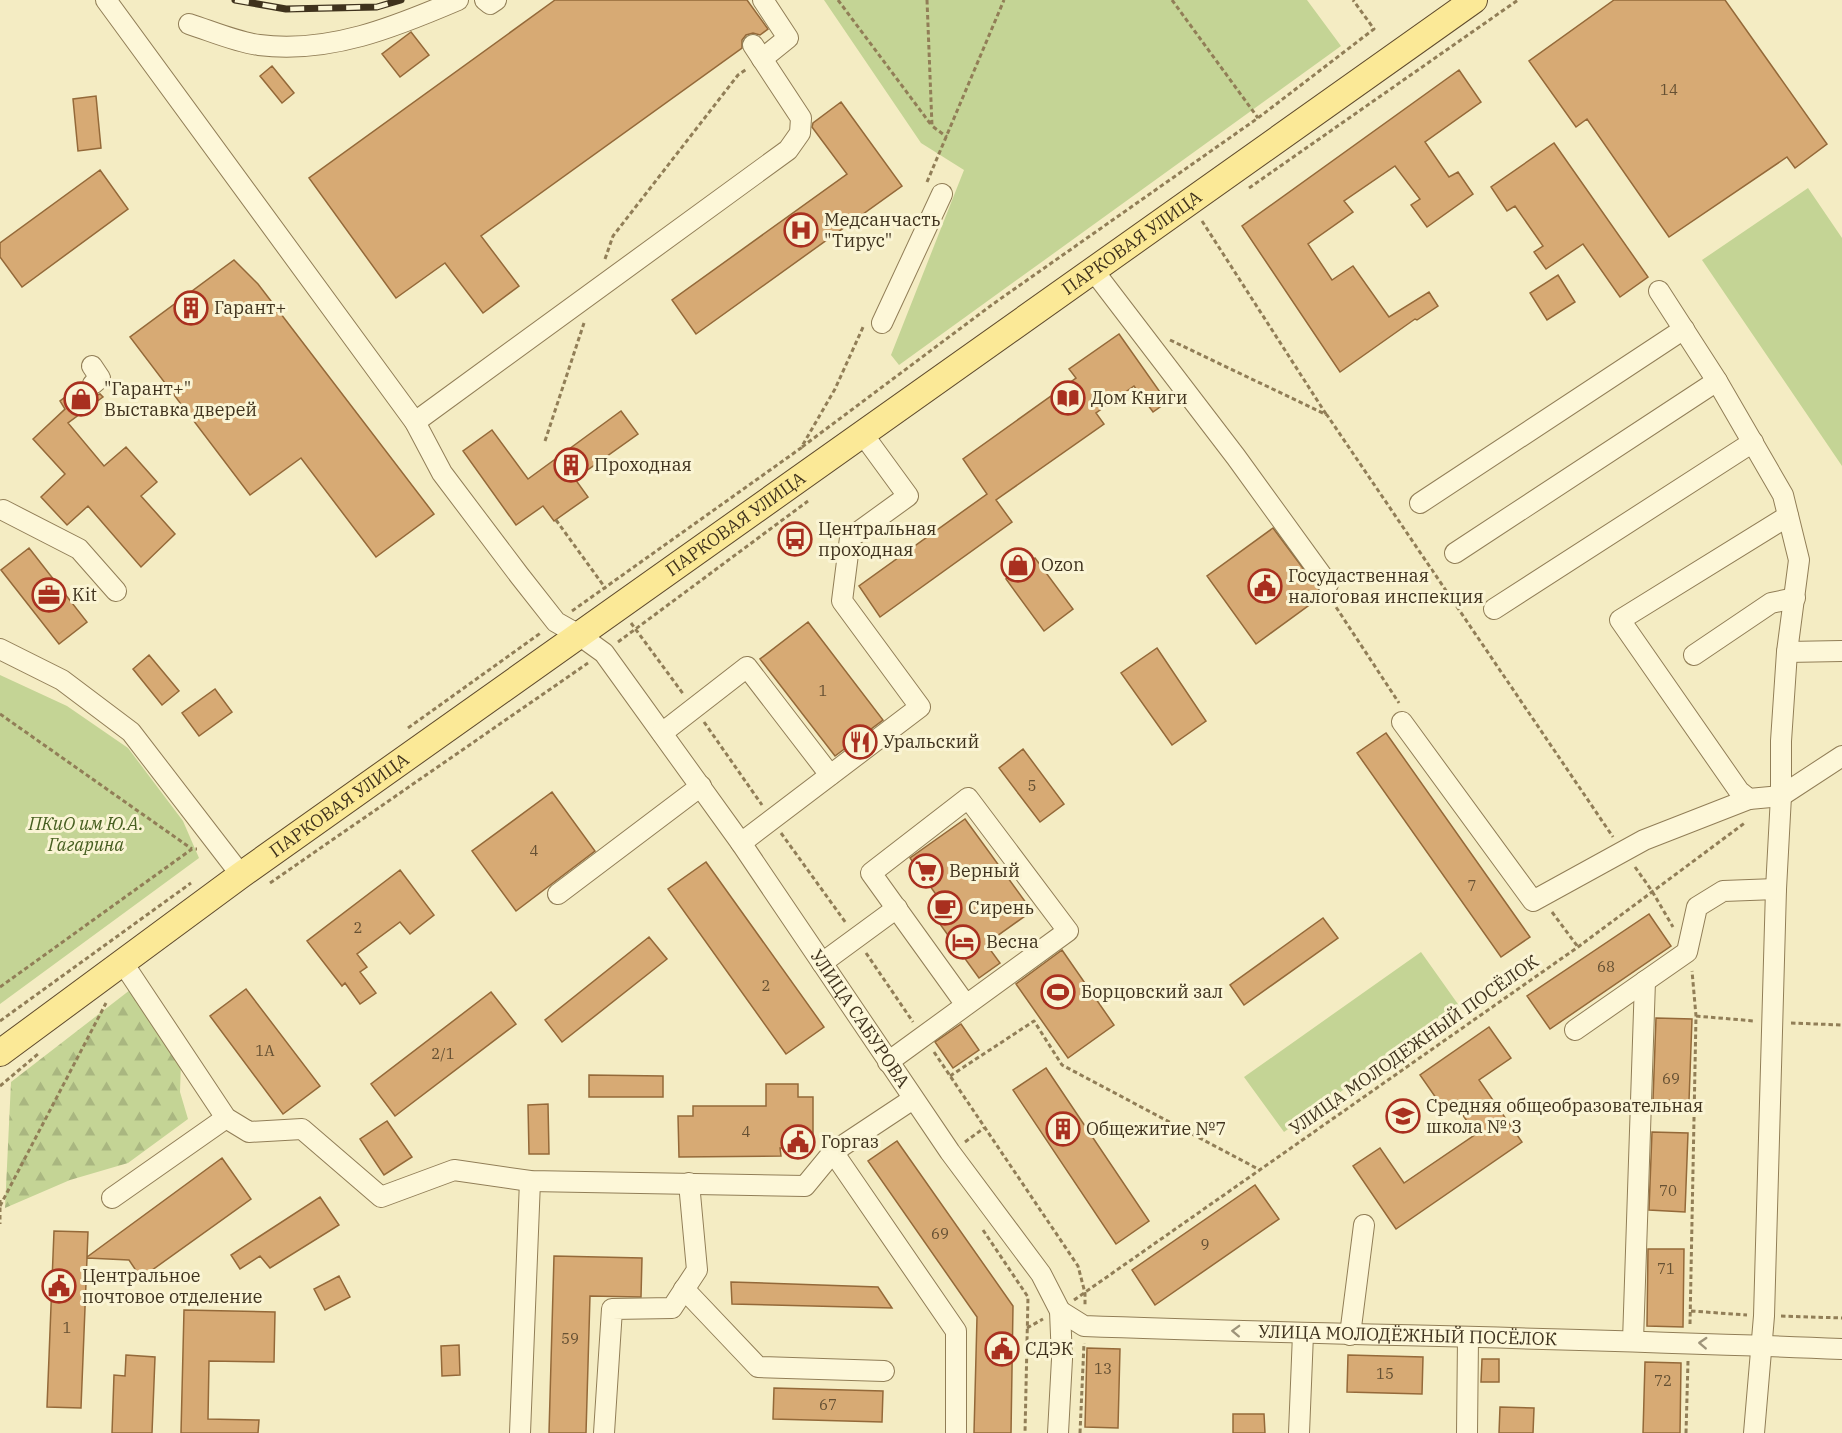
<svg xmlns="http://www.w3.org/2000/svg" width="1842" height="1433" font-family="'IBM Plex Serif',serif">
<defs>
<pattern id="forest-firs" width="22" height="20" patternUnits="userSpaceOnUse" patternTransform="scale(1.5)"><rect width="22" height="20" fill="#c4d495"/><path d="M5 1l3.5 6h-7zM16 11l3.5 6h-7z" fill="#a9b680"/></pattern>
</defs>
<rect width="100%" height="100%" fill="#f4ecc3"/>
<path fill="url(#forest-firs)" d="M130,990l51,72 -1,30 8,27 -60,44 -58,17 -65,28 6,-126z"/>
<path fill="#c4d495" d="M824,0h483l34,46 -442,319 -8,-10 73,-185 -43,-27z
M1808,188l34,50v228l-140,-206z
M0,675l67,31 61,42 55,73 16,37 -199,146z
M1421,952l39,55 -176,125 -40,-55z"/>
<path fill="#d7aa74" stroke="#946939" stroke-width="1.5" d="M555,0h192l21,29 -8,6 -7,-2 -7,2 -4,5v8l-261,188 38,50 -36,27 -38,-50 -49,35 -87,-120z
M1614,0h111l102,144 -32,24 -8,-11 -118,80 -82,-118 -11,8 -47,-66z
M411,32l18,23 -29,22 -18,-23z
M272,66l22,27 -12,10 -22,-27z
M1459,70l22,32 -56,40 24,35 9,-5 15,22 -46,33 -16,-22 9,-6 -25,-33 -51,35 9,11 -45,32 24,36 21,-14 36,51 40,-25 9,14 -21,14 -2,-1 -75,53 -98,-146z
M96,96l5,52 -23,3 -5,-52z
M841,102l61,84 -206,148 -24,-34 175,-126 -35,-47 1,-4z
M1554,143l94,134 -28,20 -37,-53 -37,25 -12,-17 9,-6 -28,-40 -8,5 -16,-24z
M100,170l28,39 -106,78 -22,-30v-14z
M234,260l24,24 176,230 -58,43 -75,-99 -51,37 -120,-158z
M1558,275l17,27 -28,18 -17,-27z
M1119,334l48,68 -14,10 -19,-26 -38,27 8,11 -108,76 16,22 -132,95 -21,-31 128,-92 -24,-35 113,-81 -7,-9z
M81,385l3,6 4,4 7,1 5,-2 3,3 -35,26 36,43 22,-19 31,35 -16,14 34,38 -34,33 -53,-61 -21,19 -26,-28 24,-23 -32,-35 32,-30 -5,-8z
M621,411l17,23 -63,45 13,18 -34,24 -11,-15 -27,19 -53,-74 29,-21 36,49z
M1273,528l50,67 -67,49 -49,-68z
M29,548l58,74 -28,22 -58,-74z
M1035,558l38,51 -29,22 -38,-52z
M808,622l75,98 -48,36 -75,-97z
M1157,648l49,73 -34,24 -51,-72z
M149,655l30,36 -17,14 -29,-36z
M215,689l17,23 -33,24 -17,-23z
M1386,733l144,204 -29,20 -144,-204z
M1023,749l41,55 -24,18 -41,-54z
M552,792l43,59 -79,60 -44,-60z
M965,819l67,92 -46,33 14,19 -21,15 -50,-69 11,-9 -30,-42z
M706,862l118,165 -38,27 -118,-165z
M400,870l34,45 -24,19 -10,-12 -43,32 10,13 -7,5 16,21 -16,11 -15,-21 -3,3 -35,-45z
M1649,914l22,32 -121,83 -23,-33z
M1323,918l15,20 -94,67 -14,-20z
M649,937l18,22 -105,83 -17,-22z
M1062,950l52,75 -46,33 -52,-74z
M246,989l74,97 -37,28 -73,-98z
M491,992l25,32 -121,92 -24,-32z
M1656,1018l36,1 -3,82 -36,-1z
M961,1024l18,26 -26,18 -18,-26z
M1489,1027l22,31 -32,22 43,62 -126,87 -43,-63 27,-18 24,35 72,-49 -23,-33 -10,7 -23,-33z
M1046,1068l103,153 -33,23 -103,-154z
M589,1075l74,1v21h-74z
M766,1084h32v13h15v51h-33l1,8 -102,1 -1,-41h15v-10h73z
M548,1104l1,50h-20l-1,-49z
M387,1121l25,36 -28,18 -24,-36z
M1652,1132l36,1 -3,79 -36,-2z
M897,1141l116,165 -2,127h-37l3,-116 -109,-156z
M222,1158l29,41 -110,79 -12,-18 -42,-2 -6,150 -34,-1 7,-176 34,1 -1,25z
M1255,1185l24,34 -124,86 -23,-35z
M320,1197l19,28 -69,43 -10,-12 -20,13 -9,-14z
M1648,1249h36l-1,78 -36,-1z
M554,1256l88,2 -1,39 -51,-1 -4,137h-37z
M339,1276l11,21 -25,13 -11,-21z
M731,1282l147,5 14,21 -160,-4z
M184,1310l91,2 -1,50 -65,-1 -1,58 51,1 -1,13h-77z
M459,1345l1,30 -18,1 -1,-30z
M1087,1348l33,1 -2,79 -33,-1z
M126,1355l29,2 -3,76h-40l2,-58 11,1z
M1348,1355l75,2 -1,37 -75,-2z
M1482,1359h17v23h-18z
M1645,1362l36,1 -1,70h-37z
M774,1388l109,3 -1,31 -109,-3z
M1500,1407l34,1 -1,25h-34z
M1233,1414h31l1,19h-32z"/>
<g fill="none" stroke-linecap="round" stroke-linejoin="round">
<g stroke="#917e57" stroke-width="22">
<g id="minor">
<path id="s1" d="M106,0l309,422 27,51 77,102 37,47 23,13 25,18 137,190 209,309 91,122 19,37 2,48 -4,74"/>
<path d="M485,0l5,4 6,-4"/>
<path d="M189,24c22,7 47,18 70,21 70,9 136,-18 199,-45"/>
<path d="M762,59l26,-21 -25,-38"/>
<path d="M1093,270l143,187 92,127"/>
<path d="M1659,291l58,90 66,114 16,65 -12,92 -6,89v55l-5,93 -12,427 -10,117"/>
<path d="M882,323l60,-129"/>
<path d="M92,366l8,12 -7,6"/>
<path d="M415,422l373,-272 12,-17 1,-15 -48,-73"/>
<path d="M1420,503l264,-174"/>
<path d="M3,510l76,39 37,42"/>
<path d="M1788,516l-168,104 119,171 10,8 32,-3 61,-40"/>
<path d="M1455,553l262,-172"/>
<path d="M1494,609l259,-167"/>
<path d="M0,649l62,31 69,52 110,143"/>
<path d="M1787,652l55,-1"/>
<path d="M1694,655l77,-52 24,-5"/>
<path d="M1402,722l131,179 111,-61 105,-41"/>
<path d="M662,733l85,-66 83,108"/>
<path d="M741,843l179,-136 -78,-106 8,-63 58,-42 -46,-63"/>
<path d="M558,894l143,-108"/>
<path d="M123,963l103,155 23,14 53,-3 79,68 73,-27 76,11 275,5 28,-34 80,-53"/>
<path d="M822,963l75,-55"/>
<path d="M1575,1030l112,-78 10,-45 26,-16 53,-2"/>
<path d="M888,1062l180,-131 -100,-133 -97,75 95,132"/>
<path d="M833,1152l123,179v102"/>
<path d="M112,1198l114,-80"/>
<path d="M684,1289l74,78 126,4"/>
<path id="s2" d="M1060,1311l24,15c253,9 506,12 758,23"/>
<path d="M1350,1335l14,-110"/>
<path d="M1633,1341l12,-360"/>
<path d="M520,1433l10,-252"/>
<path d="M604,1433l8,-124 60,-1 25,-38 -8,-87"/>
<path d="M1299,1433l4,-99"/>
<path d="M1467,1433l1,-95"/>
</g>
</g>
<g stroke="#5f4a2c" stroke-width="28">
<g id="major">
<path id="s3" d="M0,1053l241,-178 1233,-875"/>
</g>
</g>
<path stroke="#917e57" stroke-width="3" stroke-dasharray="4.5 3" stroke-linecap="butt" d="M838,0l94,126
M927,0l5,126 15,11
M1172,0l86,118
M927,182l77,-182
M1249,188l269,-188
M1202,221l124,193
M605,259l8,-23 125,-161 9,-6
M1170,340l157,75 286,422
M545,441l39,-118
M802,447l191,-143 265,-186 116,-89 -21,-29
M556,520l50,69
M1332,601l67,102
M572,611l229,-163 34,-59 29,-64
M631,623l53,72
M618,642l190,-141
M0,714l192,135
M704,722l58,83
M408,728l134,-96
M781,833l65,90
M1635,867l17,24 21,36
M270,883l318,-220
M1552,912l26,35
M866,953l47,69
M0,987l192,-138h5
M1696,1016l58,5
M0,1021l191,-138
M1791,1023l51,2
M934,1052l144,214 7,27v13
M950,1076l84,-55 28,44 198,105
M0,1086l38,-32
M965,1142l19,-14
M0,1200v24
M0,1206l106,-203
M983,1230l45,67 -3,136
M1074,1300l504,-353 168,-125
M1691,1311l56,4
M1781,1316l61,2
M1690,1324l6,-308 -4,-45
M1027,1328l16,-9
M1080,1433l4,-90
M1686,1433l2,-72"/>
<use href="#minor" stroke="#fdf7d8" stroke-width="20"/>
<use href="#major" stroke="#fbe997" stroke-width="26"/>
<g stroke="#3f321d" stroke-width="7">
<path id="rail" d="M235,0l51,9 91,-2 24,-7"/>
</g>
<use href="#rail" stroke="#faf4d4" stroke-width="4.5" stroke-dasharray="14" stroke-linecap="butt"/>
</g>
<defs><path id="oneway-chevron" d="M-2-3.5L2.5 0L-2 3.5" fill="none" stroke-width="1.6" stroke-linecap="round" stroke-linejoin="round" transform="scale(1.5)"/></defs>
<g stroke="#9e947a">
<use href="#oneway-chevron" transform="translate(1236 1331) rotate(-178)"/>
<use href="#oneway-chevron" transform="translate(1703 1343) rotate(-177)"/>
</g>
<defs>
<g id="hospital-ring" transform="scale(1.725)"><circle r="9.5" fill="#faf4d4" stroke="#a9301f" stroke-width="1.5"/><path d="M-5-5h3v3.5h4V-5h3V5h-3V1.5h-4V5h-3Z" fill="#a9301f"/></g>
<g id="building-ring" transform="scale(1.725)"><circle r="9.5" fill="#faf4d4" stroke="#a9301f" stroke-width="1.5"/><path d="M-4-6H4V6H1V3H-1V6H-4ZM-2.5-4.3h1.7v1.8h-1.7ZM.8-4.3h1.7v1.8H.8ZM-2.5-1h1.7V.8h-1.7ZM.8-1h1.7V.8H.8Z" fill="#a9301f"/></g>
<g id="library-ring" transform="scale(1.725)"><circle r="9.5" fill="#faf4d4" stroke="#a9301f" stroke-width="1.5"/><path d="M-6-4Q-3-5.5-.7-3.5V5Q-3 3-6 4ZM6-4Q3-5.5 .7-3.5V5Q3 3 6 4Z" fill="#a9301f"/></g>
<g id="shop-ring" transform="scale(1.725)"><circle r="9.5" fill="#faf4d4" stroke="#a9301f" stroke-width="1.5"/><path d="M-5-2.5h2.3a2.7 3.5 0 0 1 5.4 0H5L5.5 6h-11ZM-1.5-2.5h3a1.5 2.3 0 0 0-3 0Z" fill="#a9301f"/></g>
<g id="bus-ring" transform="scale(1.725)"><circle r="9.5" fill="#faf4d4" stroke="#a9301f" stroke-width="1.5"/><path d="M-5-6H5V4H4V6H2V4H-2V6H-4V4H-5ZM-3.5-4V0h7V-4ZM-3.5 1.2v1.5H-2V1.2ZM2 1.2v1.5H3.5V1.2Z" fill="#a9301f"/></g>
<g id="civic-ring" transform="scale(1.725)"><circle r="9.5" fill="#faf4d4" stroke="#a9301f" stroke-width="1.5"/><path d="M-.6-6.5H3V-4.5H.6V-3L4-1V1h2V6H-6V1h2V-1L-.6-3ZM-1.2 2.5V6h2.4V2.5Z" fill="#a9301f"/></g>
<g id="office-ring" transform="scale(1.725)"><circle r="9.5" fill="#faf4d4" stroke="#a9301f" stroke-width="1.5"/><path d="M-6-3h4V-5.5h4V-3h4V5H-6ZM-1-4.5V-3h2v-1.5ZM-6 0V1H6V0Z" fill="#a9301f"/></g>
<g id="restaurant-ring" transform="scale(1.725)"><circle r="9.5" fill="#faf4d4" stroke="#a9301f" stroke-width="1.5"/><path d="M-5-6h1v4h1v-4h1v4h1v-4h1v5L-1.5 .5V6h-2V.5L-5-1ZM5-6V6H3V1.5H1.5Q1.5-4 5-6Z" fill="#a9301f"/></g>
<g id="supermarket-ring" transform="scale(1.725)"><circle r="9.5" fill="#faf4d4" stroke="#a9301f" stroke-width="1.5"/><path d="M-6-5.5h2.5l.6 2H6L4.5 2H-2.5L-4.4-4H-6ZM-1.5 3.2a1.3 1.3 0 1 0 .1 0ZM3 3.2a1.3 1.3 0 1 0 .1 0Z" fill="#a9301f"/></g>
<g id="cafe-ring" transform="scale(1.725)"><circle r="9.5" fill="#faf4d4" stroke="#a9301f" stroke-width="1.5"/><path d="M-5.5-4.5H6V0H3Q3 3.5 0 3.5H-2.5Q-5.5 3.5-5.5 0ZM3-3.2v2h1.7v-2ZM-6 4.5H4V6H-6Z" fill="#a9301f"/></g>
<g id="hotel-ring" transform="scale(1.725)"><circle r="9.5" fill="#faf4d4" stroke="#a9301f" stroke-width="1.5"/><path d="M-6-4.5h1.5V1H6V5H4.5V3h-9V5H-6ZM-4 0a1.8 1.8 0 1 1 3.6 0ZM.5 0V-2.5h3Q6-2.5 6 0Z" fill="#a9301f"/></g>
<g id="stadium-ring" transform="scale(1.725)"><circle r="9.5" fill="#faf4d4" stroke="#a9301f" stroke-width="1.5"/><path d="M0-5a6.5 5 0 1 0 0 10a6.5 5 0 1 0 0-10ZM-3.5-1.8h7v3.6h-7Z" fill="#a9301f"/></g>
<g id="school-ring" transform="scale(1.725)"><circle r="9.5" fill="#faf4d4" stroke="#a9301f" stroke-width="1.5"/><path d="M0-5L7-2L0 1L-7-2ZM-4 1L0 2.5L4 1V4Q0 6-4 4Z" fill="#a9301f"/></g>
</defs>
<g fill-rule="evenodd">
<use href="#hospital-ring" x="801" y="230"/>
<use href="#building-ring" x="191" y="308"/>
<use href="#library-ring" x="1068" y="398"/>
<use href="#shop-ring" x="81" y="399"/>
<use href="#building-ring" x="571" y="465"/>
<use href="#bus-ring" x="795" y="539"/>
<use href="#shop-ring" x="1018" y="565"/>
<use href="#civic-ring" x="1265" y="586"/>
<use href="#office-ring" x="49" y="595"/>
<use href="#restaurant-ring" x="860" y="742"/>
<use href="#supermarket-ring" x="926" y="871"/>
<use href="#cafe-ring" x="945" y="908"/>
<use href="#hotel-ring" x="963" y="942"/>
<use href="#stadium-ring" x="1058" y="992"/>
<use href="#school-ring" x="1403" y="1116"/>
<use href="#building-ring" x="1063" y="1129"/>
<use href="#civic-ring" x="798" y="1142"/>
<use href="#civic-ring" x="59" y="1286"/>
<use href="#civic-ring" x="1002" y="1349"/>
</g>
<g text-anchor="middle" stroke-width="6" stroke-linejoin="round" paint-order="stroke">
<g font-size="15" fill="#655033">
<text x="1669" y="95">14</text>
<text x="823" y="696">1</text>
<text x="1032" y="791">5</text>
<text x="534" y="856">4</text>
<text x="1472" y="891">7</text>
<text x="358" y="933">2</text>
<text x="1606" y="972">68</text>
<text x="766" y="991">2</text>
<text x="265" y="1056">1А</text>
<text x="443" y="1059">2/1</text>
<text x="1671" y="1084">69</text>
<text x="746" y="1137">4</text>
<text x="1668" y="1196">70</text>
<text x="940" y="1239">69</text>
<text x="1205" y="1250">9</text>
<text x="1666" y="1274">71</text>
<text x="67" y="1333">1</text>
<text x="570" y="1344">59</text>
<text x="1103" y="1374">13</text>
<text x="1385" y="1379">15</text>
<text x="1663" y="1386">72</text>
<text x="828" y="1410">67</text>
</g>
<g font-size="18" fill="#3f321d" stroke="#faf4d4" text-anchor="start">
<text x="824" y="226">Медсанчасть<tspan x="824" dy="21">"Тирус"</tspan></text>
<text x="214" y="314">Гарант+</text>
<text x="104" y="395">"Гарант+"<tspan x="104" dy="21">Выставка дверей</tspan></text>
<text x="1091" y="404">Дом Книги</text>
<text x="594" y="471">Проходная</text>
<text x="818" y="535">Центральная<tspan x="818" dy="21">проходная</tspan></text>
<text x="1041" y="571">Ozon</text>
<text x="1288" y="582">Госудаственная<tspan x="1288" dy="21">налоговая инспекция</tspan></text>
<text x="72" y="601">Kit</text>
<text x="883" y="748">Уральский</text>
<text x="949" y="877">Верный</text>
<text x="968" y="914">Сирень</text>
<text x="986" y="948">Весна</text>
<text x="1081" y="998">Борцовский зал</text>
<text x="1426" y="1112">Средняя общеобразовательная<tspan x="1426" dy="21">школа № 3</tspan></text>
<text x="1086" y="1135">Общежитие №7</text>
<text x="821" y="1148">Горгаз</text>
<text x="82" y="1282">Центральное<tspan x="82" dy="21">почтовое отделение</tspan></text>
<text x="1025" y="1355">СДЭК</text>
</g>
<g font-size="18" fill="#3f321d" stroke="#faf4d4">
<text dy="6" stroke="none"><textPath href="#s3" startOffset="1392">ПАРКОВАЯ УЛИЦА</textPath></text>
<text dy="6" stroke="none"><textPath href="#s3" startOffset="906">ПАРКОВАЯ УЛИЦА</textPath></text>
<text dy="6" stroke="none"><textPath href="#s3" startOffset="420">ПАРКОВАЯ УЛИЦА</textPath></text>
<text dy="6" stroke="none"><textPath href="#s1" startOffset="1272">УЛИЦА САБУРОВА</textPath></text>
<text transform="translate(1414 1045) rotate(-35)" y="6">УЛИЦА МОЛОДЕЖНЫЙ ПОСЁЛОК</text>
<text dy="6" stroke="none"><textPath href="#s2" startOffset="352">УЛИЦА МОЛОДЁЖНЫЙ ПОСЁЛОК</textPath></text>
</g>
<g font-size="18" font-style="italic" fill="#475f21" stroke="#faf4d4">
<text x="86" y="830">ПКиО им Ю.А.<tspan x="86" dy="21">Гагарина</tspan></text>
</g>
</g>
</svg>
